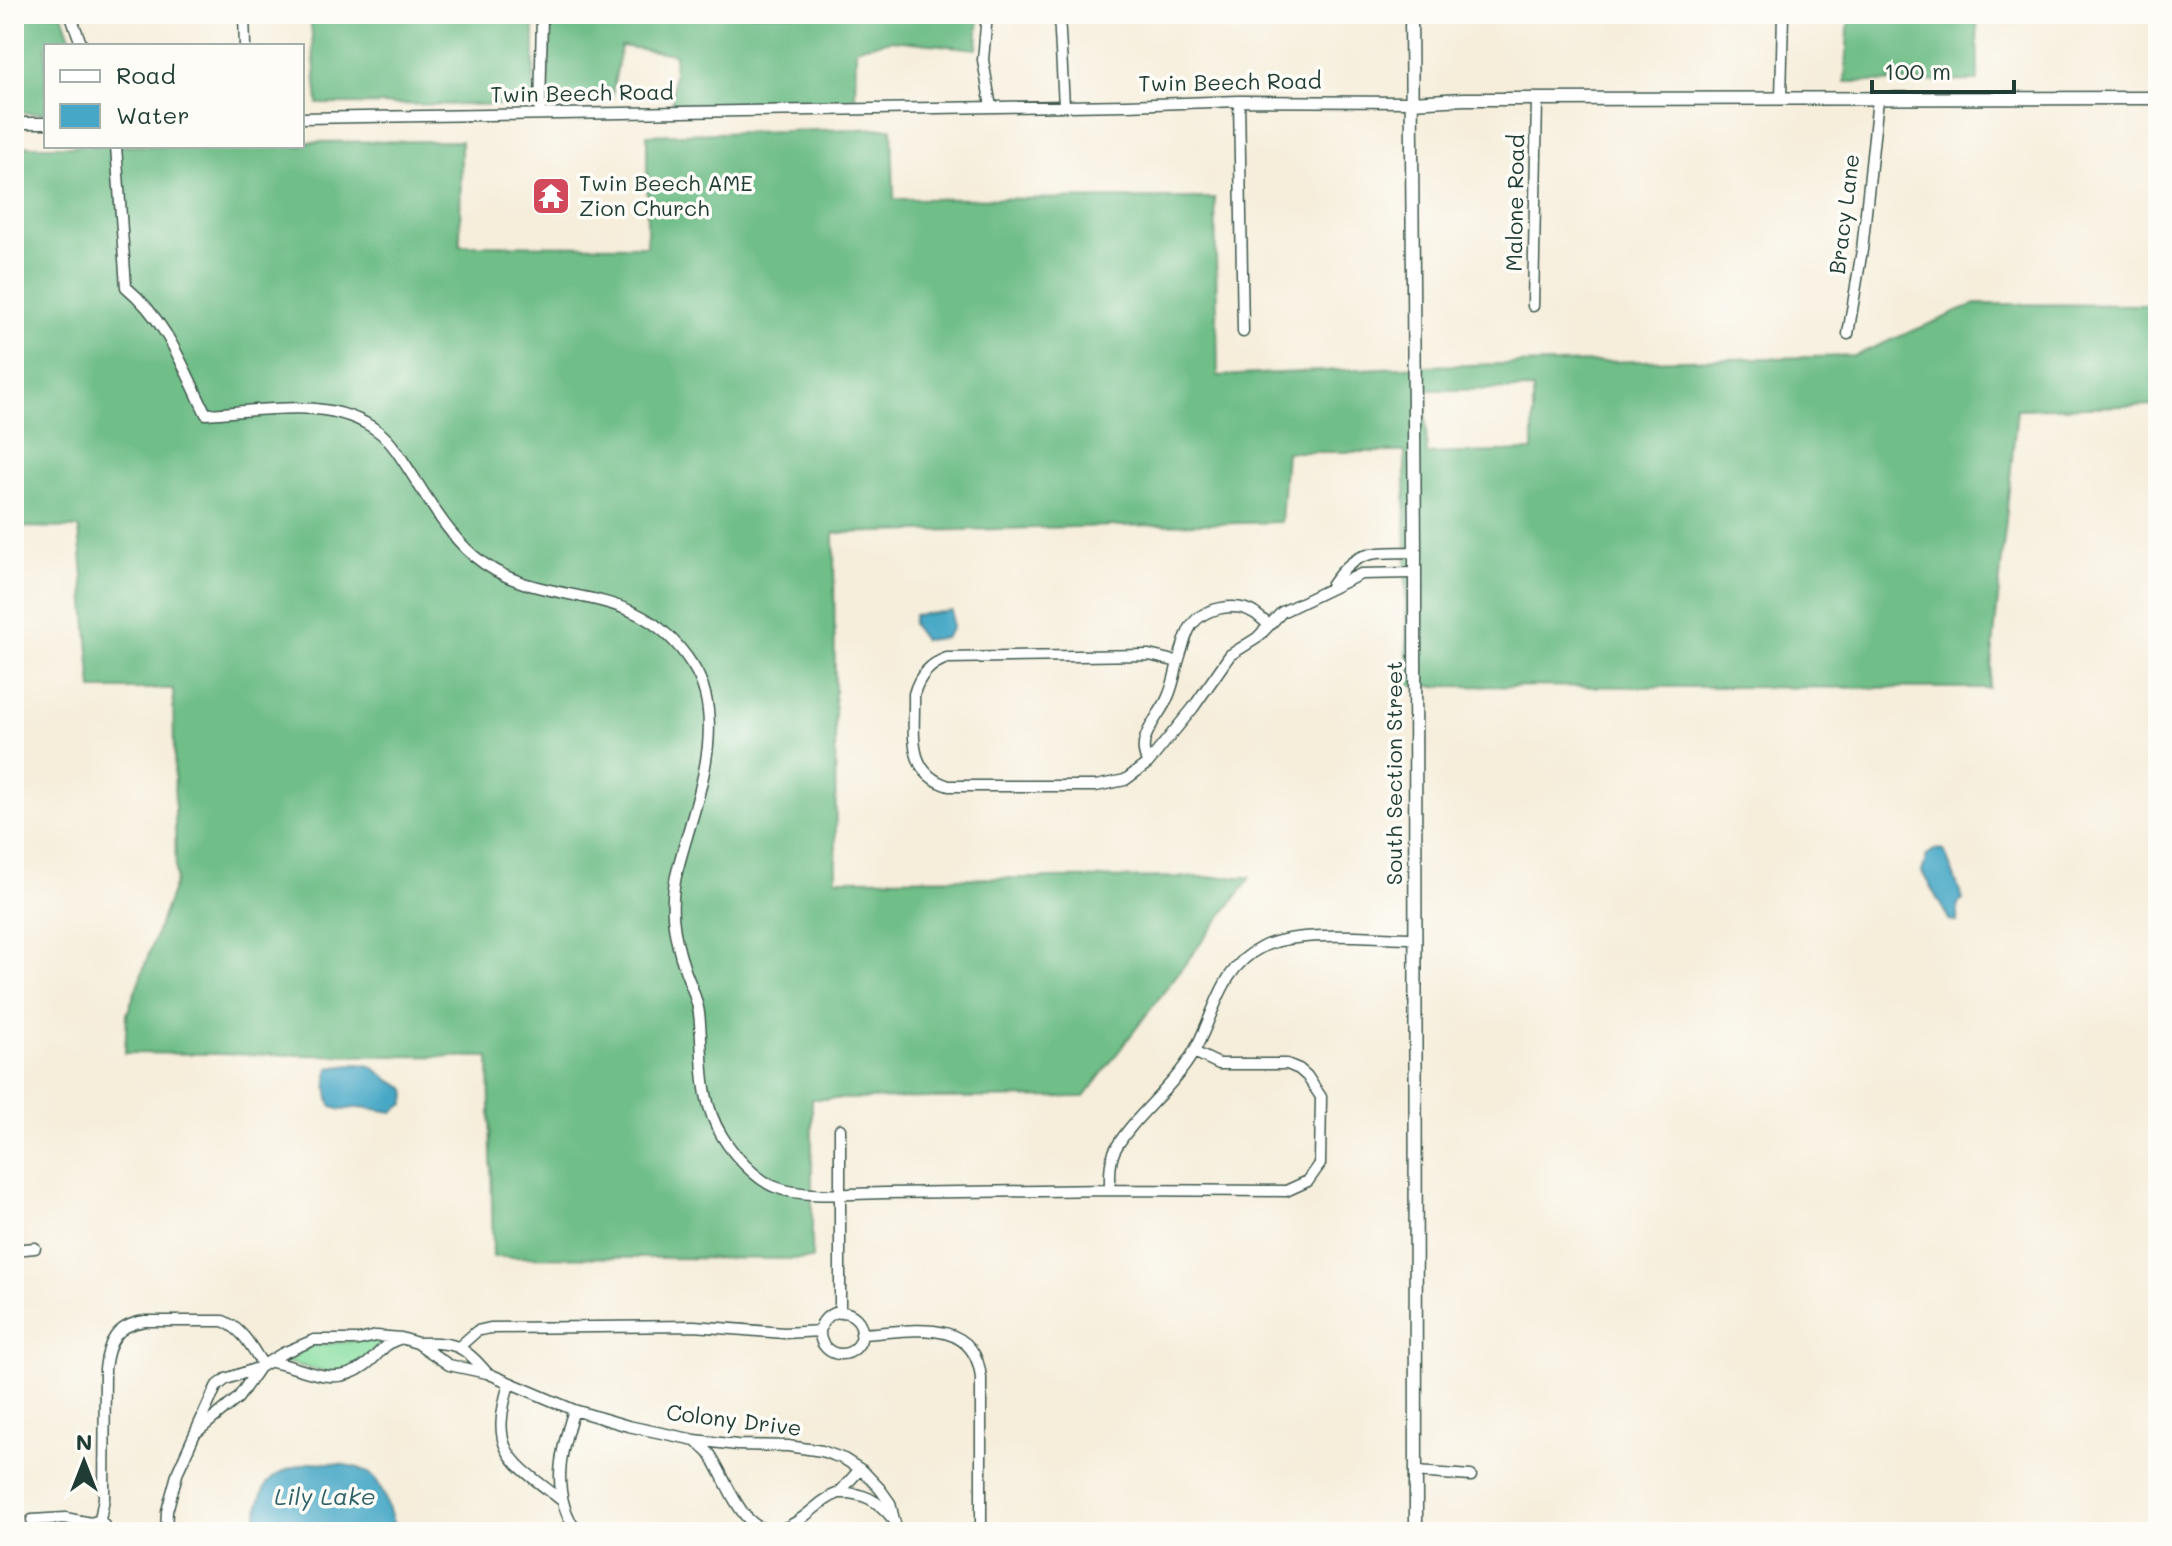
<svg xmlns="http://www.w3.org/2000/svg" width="2172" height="1546" font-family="Mali,sans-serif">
<rect width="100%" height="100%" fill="#fdfcf7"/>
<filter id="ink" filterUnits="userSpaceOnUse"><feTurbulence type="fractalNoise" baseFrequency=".0125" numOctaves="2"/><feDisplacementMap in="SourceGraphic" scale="16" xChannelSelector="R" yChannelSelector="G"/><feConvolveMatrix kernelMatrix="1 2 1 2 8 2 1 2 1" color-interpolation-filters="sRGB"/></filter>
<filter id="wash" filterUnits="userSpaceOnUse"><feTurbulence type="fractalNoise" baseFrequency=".006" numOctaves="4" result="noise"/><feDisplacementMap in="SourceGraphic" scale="32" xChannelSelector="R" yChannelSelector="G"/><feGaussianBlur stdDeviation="1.8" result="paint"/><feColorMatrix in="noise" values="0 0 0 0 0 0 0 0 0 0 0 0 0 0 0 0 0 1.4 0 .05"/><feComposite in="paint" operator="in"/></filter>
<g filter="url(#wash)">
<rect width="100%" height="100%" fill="#f6eedb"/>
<path fill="#8adfa2" stroke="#548e6b" stroke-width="2" d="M379,1338l2,5c-6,6 -11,15 -18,20 -23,17 -53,5 -78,-1l-1,-4 21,-12z"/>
<path fill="#6fbe88" stroke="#477e5e" stroke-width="2" fill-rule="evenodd" d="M14,14h48l11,32h-27v67h-32z
M310,14h224v91l-216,-1z
M551,14h428l-2,35 -85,-9 -36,8 -1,54 -183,2 3,-50 -54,-8 -10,55 -64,1z
M1849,14h128l1,67 -133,1z
M892,128l2,71 321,-1 3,178 206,-10 430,-10 122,-52 182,1v100l-141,4 -28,279 -582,-2 -2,-234h-119l-5,70 -447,11 2,346 415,-2 -167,220 -272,2v160l-319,-2 -4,-200 -364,-4 2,-39 49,-134 -3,-191h-81l-13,-161 -65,-1v-381h288v-4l159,-1 -1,104 187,1v-111zM1533,389v62l-106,3 -2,-64z"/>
<path fill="#46a8c6" stroke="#32727d" stroke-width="2" d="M952,611v17l-7,10 -21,2 -12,-16 2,-9z
M1936,849l8,1 19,50 -5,4 -1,18 -7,-1 -28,-49 5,-17z
M358,1064l13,2 20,15 14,7 2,6 -3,10 -11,8 -33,-5 -18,3 -10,-3c-5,-8 -6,-30 -3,-39z
M312,1462c67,4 65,9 84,70h-142c8,-48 8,-57 58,-70z"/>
</g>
<g filter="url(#ink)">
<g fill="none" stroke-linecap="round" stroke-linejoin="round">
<g stroke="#3f584d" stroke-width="13">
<path id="minor" d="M70,14l12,32
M244,14l1,32
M987,14l-4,46 8,47
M1059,14l5,92
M1781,99l2,-85
M1239,101l4,231
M540,114l2,-100
M302,118l825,-13 112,-4 172,1
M14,123h32
M116,146l10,141c41,34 57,80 80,127 56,-3 126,-19 173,18 13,10 23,27 32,41 19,29 36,60 63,83 70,59 160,16 219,110 37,57 0,143 -15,202 -10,36 -5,67 7,102 5,14 12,28 14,43 5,42 -1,85 23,123 11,18 33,43 53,51 30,12 79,6 111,6 75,-1 149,-2 224,-3
M1533,306l4,-206
M1848,334l14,-84 16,-151
M1331,586c26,-38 41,-33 84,-34
M1178,662c4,-12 7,-26 13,-36 12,-18 45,-25 63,-13 5,3 10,8 15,12
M1148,763c-14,-24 10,-44 19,-64 6,-12 8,-25 11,-37l-29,-7 -202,3c-18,6 -28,18 -33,36 1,38 -9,79 35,92h147l29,-6 23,-17 45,-55 37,-53 27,-17 25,-26 79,-38 53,-1
M1194,1052l25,12h68l12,5 8,7 14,21 -1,67 -12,17 -22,10 -176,-1c0,-14 -1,-29 6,-42 18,-32 57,-60 77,-95 22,-37 26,-85 69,-106 35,-18 111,-9 152,-9
M14,1250l21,-2
M820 1333a21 21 0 1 1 42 0a21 21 0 1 1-42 0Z
M840,1313v-184
M861,1334c46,-2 114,-20 120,44v154
M417,1343c36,-2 47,2 70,30
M460,1346l17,-15 13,-3 204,-2 90,7 36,-2
M272,1362c31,5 61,27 92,4 14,-9 18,-22 35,-27
M509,1384c-20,68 1,76 51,115
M574,1410c-14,42 -24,83 3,122
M197,1432l41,-34 20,-29
M695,1440c5,4 10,9 14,13 19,25 34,93 78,74 20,-8 31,-27 52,-34
M860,1469l-21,24c23,-1 39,7 53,25
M1416,1472l55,4
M32,1520l33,-2 26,5 9,-3
M114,1532l-8,-4 -6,-8 4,-22 1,-129c3,-27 11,-44 40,-48h78c20,8 29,27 40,44
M166,1532l1,-21 11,-40 38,-84 10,-8 32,-11 25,-15 31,-13h45l17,-4 25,2 16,5 32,22 38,8 87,37 54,16 67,14 42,5 51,1 34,5 22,8 19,12 17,18 10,14 7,29"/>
</g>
<g stroke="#3f584d" stroke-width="15">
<path id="tertiary" d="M1411,14l4,538 1,980
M1411,102l53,-3 694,-1"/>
</g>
<use href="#minor" stroke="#fff" stroke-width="10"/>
<use href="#tertiary" stroke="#fff" stroke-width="12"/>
</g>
</g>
<defs>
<g id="temple-square" transform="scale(2)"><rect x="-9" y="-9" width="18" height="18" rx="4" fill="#d1495b" stroke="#fdfcf7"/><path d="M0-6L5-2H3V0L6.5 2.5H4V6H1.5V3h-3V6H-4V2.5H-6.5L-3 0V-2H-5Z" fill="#fff"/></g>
</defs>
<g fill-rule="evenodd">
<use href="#temple-square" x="551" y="196"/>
</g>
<g text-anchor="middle" stroke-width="7" stroke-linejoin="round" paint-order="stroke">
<g font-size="22" fill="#1f3d34" stroke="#fdfcf7">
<text transform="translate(1230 82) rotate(-1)" y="8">Twin Beech Road</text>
<text transform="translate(582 93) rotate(-1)" y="8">Twin Beech Road</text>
<text transform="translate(1515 203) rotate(-89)" y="8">Malone Road</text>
<text transform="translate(1844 214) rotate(-83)" y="8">Bracy Lane</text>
<text transform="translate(1394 773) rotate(-90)" y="8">South Section Street</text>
<text transform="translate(734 1420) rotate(7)" y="8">Colony Drive</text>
</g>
<g font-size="22" fill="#1f3d34" stroke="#fdfcf7" text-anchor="start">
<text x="579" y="191">Twin Beech AME<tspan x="579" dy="25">Zion Church</tspan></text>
</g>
<g font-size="24" font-style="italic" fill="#2d6267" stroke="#fdfcf7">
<text x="325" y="1505">Lily Lake</text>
</g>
</g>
<rect width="2172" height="1546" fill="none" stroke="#fdfcf7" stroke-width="48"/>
<rect x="44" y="44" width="260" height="104" fill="#fdfcf7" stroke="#a4b0a9" stroke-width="2"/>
<rect x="60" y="70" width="40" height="12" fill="#ffffff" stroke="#a4b0a9" stroke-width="2"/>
<text x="116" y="84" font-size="24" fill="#1f3d34">Road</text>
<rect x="60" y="104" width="40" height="24" fill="#46a8c6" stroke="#a4b0a9" stroke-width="2"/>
<text x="116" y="124" font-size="24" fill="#1f3d34">Water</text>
<g transform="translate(84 1462)" stroke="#fdfcf7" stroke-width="6" paint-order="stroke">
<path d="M0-6L14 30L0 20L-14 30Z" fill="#1f3d34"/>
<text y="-12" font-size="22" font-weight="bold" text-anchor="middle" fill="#1f3d34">N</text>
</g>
<path d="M1872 80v12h142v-12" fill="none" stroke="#1f3d34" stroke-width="4"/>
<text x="1884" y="80" font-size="24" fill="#1f3d34" stroke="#fdfcf7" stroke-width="6" paint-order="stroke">100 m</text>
</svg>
